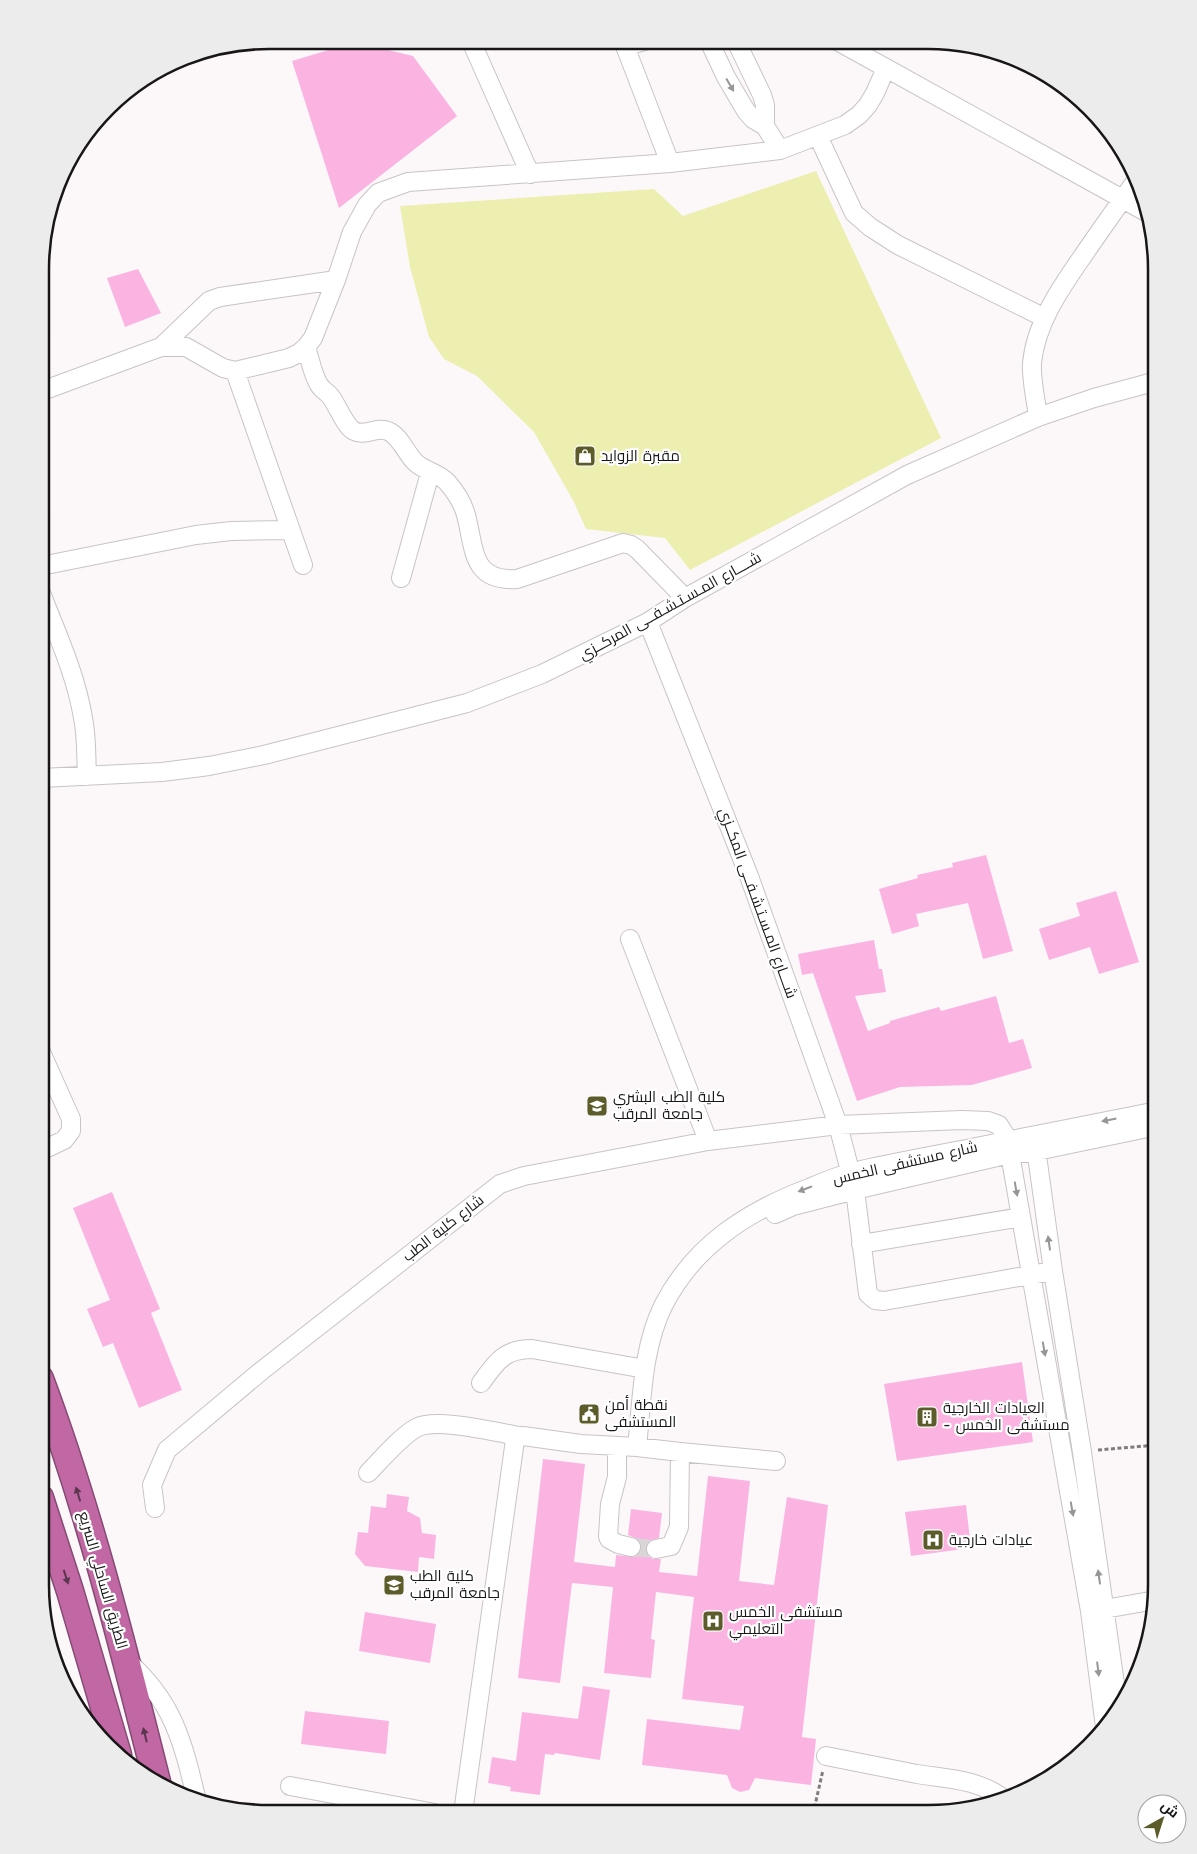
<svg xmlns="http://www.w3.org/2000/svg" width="1197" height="1854" font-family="'Work Sans',Cairo,sans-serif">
<rect width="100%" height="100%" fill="#fcf8fa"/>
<path fill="#ecefaf" d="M816,171l125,267 -251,132 -25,-32 -79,-9 -12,-27 -40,-70 -57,-56 -33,-17 -15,-22 -19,-70 -10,-61 254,-17 29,27z"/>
<path fill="#fbb4e2" d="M355,42l58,14 44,60 -118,92 -47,-147z
M138,269l23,44 -36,14 -18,-49z
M986,855l27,96 -30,8 -15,-56 -52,11 3,12 -27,8 -13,-45 39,-11 -1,-3 36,-8 -1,-4z
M1116,891l23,71 -40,12 -9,-27 -41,13 -10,-31 41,-13 -4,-13z
M874,940l5,29h3l4,23 -31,4 13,35 22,-8v-2l49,-14 2,4 55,-15 13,47 14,-4 9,29 -60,17 -72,2 -43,14 -44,-128 -11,2 -4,-21z
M112,1192l48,117 -9,4 31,77 -43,18 -26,-65 -10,4 -16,-38 23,-9 -37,-92z
M1022,1362l11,80 -136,19 -13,-77z
M543,1459l42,5 -11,98 41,5 1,-12 19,2 6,-7v-6l-3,-5 -10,-4 3,-26 31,4 -3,25 -10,3 -3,4v6l2,5 5,3h8l-2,13 38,4 11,-100 42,5 -11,100 35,4 13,-88 41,8 -26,232 14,2 -5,46 -56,-7 -6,12 -9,2 -8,-4 -5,-13 -85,-10 5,-46 93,11 4,-24 -62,-7 12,-102 -38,-5 -5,47 4,1 -4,38 -47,-5 9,-86 -41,-4 -12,100 -42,-5z
M387,1494l22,3 -2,14 13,7 2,15 14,2 -2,24 -15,-2 -1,15 -53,-6 -10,-12 3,-22 10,1 3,-27 15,2z
M966,1505l5,43 -60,8 -6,-44z
M365,1612l71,12 -6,39 -71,-12z
M583,1686l27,4 -10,70 -45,-7 -1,2 -9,-1 -5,41 -30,-4 1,-4 -23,-4 4,-26 24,4 6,-49 56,7z
M305,1711l84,10 -3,33 -85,-10z"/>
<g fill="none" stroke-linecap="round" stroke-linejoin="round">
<path stroke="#dad6d8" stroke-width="18" stroke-dasharray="18 9" stroke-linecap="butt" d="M631,1547l25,2"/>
<g stroke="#c8c4c6" stroke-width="20">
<path id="minor" d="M471,41l59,133
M623,41l47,122
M709,41l17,36 20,34 7,8 12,7 15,24
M736,41l26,54 3,10v21
M839,42l307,170
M625,47l19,-6
M818,136l36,77 16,14 28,18 147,73
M161,347l48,-46 11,-4 116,-17
M306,347c4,12 6,25 12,36 3,7 9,8 13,14 6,8 14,29 23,34 11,6 23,-5 34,0 12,5 18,22 27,31 9,9 24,11 32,20 8,9 16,22 19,33 9,34 5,67 51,64l106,-36 8,2 6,4 48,49
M235,371l68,194
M42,391l119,-44h25l37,21 12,3 54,-13 10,-5 7,-6 7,-9 23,-58 16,-48 15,-27 11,-12 30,-11 262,-19 110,-13 65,-25 14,-10 9,-10 7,-12 11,-25
M1038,417c-2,-17 -7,-37 -6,-54 4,-43 33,-81 57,-116 16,-23 32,-46 49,-69
M41,566l155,-31 35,-4 60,-1
M401,578l29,-105
M41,593c16,41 35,82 42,125 4,19 3,39 4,58
M648,622l101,254 89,249 17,65 13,104 7,6 9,1 169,-30
M41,778l121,-6 47,-6 55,-11 203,-52 75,-29 106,-52 37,-24 222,-123 131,-58 56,-19 63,-17
M630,939l78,202
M1035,1141l18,130 29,181 37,260
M41,1151l23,-11 7,-9v-12l-30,-67
M775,1214l18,-8 62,-16 155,-36 27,-3 120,-25
M861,1244l160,-27
M481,1383c15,-21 23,-34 51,-34l113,20
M617,1447v30l-7,27 -2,32 1,3 9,5 13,3
M637,1447c5,-46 5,-98 26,-141 31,-61 85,-95 146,-118 14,-6 29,-12 43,-16 39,-9 79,-16 119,-24 62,-12 124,-25 186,-37
M680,1452l96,9
M368,1473c12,-12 33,-37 48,-45 20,-11 78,4 103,8
M155,1508l-3,-23 15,-35 93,-78 240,-188 24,-8 184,-35 130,-16 124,-5 26,1 11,4 10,16 1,13 80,457 15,116
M1093,1611l63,-11
M127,1661c47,41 56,82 70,140
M826,1756c30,6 60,12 91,18 31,5 61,5 87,25
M290,1786l145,27
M463,1813l52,-373 4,-4h4l58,8 56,3 43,5 -1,75 -8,19 -15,3"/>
</g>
<g stroke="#854b73" stroke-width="29">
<path id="highway" d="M40,1379c49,131 83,268 117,403
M40,1498l30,93 48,164"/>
</g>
<path stroke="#7f7c7e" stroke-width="3" stroke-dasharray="4 2.5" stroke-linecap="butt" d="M1098,1450l59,-5
M727,1813v-3l40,4
M813,1814l10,-44"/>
<use href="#minor" stroke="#fff" stroke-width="18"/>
<use href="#highway" stroke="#c067a4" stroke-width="26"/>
</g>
<defs><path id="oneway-solid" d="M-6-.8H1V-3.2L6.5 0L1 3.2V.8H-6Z" transform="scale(1.25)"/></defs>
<g fill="#979697">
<use href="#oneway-solid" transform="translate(730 85) rotate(60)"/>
<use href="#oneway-solid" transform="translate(1109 1120) rotate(169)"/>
<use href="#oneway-solid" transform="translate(805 1189) rotate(159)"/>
<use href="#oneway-solid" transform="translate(1016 1189) rotate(80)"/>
<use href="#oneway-solid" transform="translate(1049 1243) rotate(-98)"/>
<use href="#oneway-solid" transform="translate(1044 1349) rotate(80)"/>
<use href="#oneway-solid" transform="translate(1072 1509) rotate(80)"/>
<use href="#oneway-solid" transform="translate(1099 1577) rotate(-98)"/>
<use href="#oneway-solid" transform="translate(1098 1669) rotate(83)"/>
</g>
<g fill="#5b364f">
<use href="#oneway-solid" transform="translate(78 1494) rotate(-107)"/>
<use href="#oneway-solid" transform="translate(66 1577) rotate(72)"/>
<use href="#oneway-solid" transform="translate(145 1735) rotate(-104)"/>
</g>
<defs>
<g id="shop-square" transform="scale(1.125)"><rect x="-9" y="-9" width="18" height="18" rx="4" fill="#5b5c29" stroke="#fff"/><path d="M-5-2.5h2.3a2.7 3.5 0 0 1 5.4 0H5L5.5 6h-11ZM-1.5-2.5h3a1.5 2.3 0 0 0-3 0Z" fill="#fff"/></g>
<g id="university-square" transform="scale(1.125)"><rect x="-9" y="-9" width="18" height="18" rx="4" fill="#5b5c29" stroke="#fff"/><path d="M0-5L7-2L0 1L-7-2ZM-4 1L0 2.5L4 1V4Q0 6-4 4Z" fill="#fff"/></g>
<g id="civic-square" transform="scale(1.125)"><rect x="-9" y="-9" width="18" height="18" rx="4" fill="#5b5c29" stroke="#fff"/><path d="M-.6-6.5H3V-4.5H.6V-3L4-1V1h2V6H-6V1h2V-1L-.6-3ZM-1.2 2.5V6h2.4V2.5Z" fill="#fff"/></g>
<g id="building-square" transform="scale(1.125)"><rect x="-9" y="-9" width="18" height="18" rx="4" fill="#5b5c29" stroke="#fff"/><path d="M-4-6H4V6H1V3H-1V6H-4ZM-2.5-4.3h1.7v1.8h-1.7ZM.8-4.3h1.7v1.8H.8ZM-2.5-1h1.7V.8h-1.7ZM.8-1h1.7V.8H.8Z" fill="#fff"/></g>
<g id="hospital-square" transform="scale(1.125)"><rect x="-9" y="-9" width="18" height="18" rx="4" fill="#5b5c29" stroke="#fff"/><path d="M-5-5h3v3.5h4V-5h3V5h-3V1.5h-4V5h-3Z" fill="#fff"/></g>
</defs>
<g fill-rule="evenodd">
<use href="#shop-square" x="585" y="456"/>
<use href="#university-square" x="597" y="1106"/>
<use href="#civic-square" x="589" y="1414"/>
<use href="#building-square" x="927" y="1417"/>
<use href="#hospital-square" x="933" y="1540"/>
<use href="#university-square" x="394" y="1585"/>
<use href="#hospital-square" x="713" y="1621"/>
</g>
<g text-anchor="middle" stroke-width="4.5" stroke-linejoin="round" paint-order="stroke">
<g font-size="15" fill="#181617" stroke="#fff" text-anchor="start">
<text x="601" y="461">مقبرة الزوايد</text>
<text x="613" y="1102">كلية الطب البشري<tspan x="613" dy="17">جامعة المرقب</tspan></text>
<text x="605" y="1410">نقطة أمن<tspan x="605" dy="17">المستشفى</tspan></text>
<text x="943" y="1413">العيادات الخارجية<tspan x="943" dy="17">- مستشفى الخمس</tspan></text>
<text x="949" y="1545">عيادات خارجية</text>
<text x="410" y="1581">كلية الطب<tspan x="410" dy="17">جامعة المرقب</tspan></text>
<text x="729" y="1617">مستشفى الخمس<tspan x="729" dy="17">التعليمي</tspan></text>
</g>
<g font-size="15" fill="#181617" stroke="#fff">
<text transform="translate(670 606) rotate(-29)" y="5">شــــارع المـسـتـشـفــى المركــزي</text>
<text transform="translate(758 903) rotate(70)" y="5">شــــارع المـسـتـشـفــى المكــزي</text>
<text transform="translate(905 1163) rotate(-13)" y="5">شارع مستشفى الخمس</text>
<text transform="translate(443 1228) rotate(-38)" y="5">شارع كلية الطب</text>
<text transform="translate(103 1580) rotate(74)" y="5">الطريق الساحلي السريع</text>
</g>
</g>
<path d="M0 0H1197V1854H0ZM269 49H928A220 220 0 0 1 1148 269V1585A220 220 0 0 1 928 1805H269A220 220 0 0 1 49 1585V269A220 220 0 0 1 269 49Z" fill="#edecec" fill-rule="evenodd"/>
<path fill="none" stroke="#181617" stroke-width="2.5" d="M269 49H928A220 220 0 0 1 1148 269V1585A220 220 0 0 1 928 1805H269A220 220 0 0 1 49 1585V269A220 220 0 0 1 269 49Z"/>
<g transform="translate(1162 1819) rotate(39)"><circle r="24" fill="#ffffff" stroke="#a3a2a2"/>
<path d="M0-4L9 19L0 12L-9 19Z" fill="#5b5c29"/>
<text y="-8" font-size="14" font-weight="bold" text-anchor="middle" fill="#181617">ش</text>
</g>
</svg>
